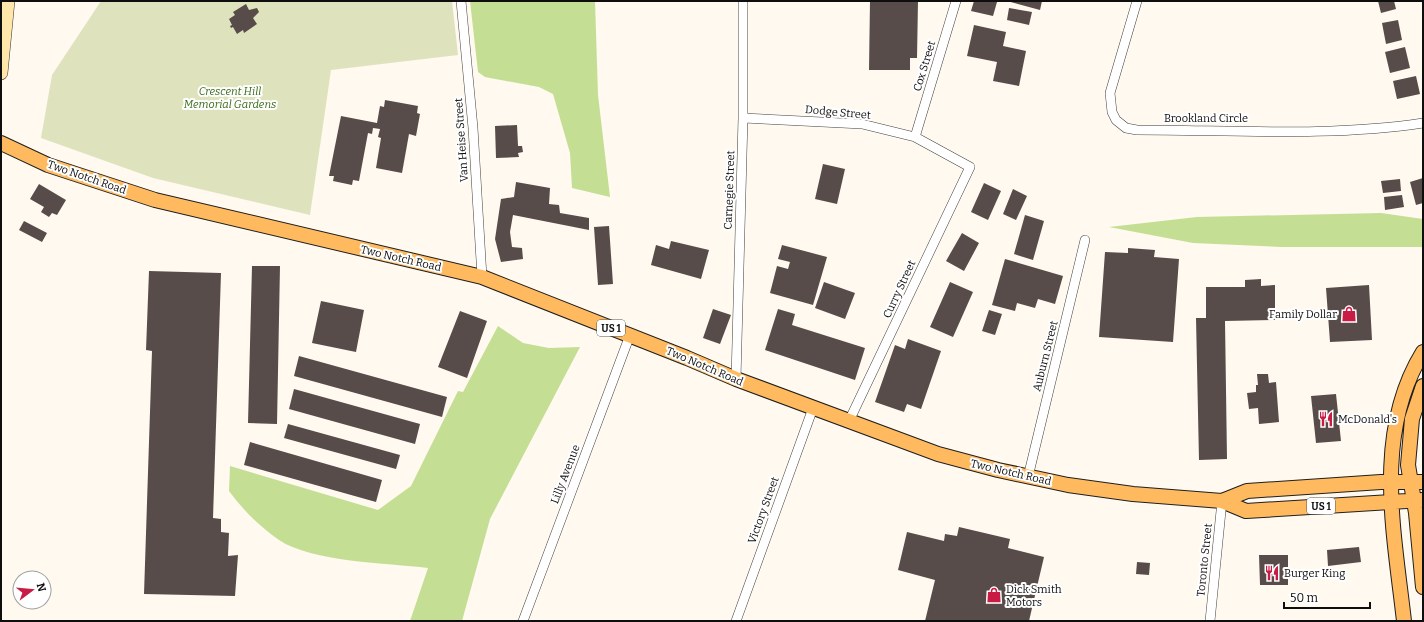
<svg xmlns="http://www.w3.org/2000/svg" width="1424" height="622" font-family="Bitter,serif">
<rect width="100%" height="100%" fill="#fff9ef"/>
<path fill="#c4df94" d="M470,1h125l3,94 12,102 -38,-9 -2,-35 -17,-59 -14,-7 -54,-10 -7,-5z
M1381,213l42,6v28h-142l-88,-4 -84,-16 88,-10z
M498,326l25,17 26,5 31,-1 -90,172 -28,102h-52l18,-53c-41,-5 -116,-6 -149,-28 -19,-13 -36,-30 -50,-49l1,-25 148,44 33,-24 47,-95 5,1z"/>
<path fill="#dee3be" d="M101,1h351l6,54 -127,15 -21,145 -157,-37 -112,-40 11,-63z"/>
<path fill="#584c4a" d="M870,1h48l-1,57h-7v12h-41z
M974,1l23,1 -4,14 -22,-5z
M1007,1h35l-2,9z
M1378,1h16l2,8 -15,4z
M246,4l3,6 8,-2 2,4 -6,6 4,6 -13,9 -1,-3 -6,4 -4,-7 -2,1 -1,-2 2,-1 -3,-6 6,-4 -2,-3z
M1009,8l23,4 -3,13 -22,-5z
M1398,20l4,20 -16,4 -4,-21z
M974,25l32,7 -3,14 23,5 -7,35 -26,-5 4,-19 -30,-6z
M1405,47l5,21 -20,5 -5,-21z
M1416,76l4,18 -23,5 -4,-18z
M385,100l33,6 -1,7 3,1 -4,22 -7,-2 -7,39 -26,-5 5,-30 -3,-1 2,-8 -7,-1 -1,6 -4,-1 -9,48 -6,-1 -1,5 -19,-4 1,-5h-5l12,-60 36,7 3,-17 4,1z
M517,125l1,21h4l1,6 -5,1 1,4 -23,1 -1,-32z
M823,164l22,5 -8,35 -22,-5z
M1423,178v25l-7,2 -6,-23z
M1400,179l1,12 -18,2 -2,-12z
M516,182l34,6 -1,16 10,1 1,8 29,5v12l-76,-15 -3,17 2,15 10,1 1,11 -22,3 -6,-23 6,-40 13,-2z
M984,183l17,8 -13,29 -17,-8z
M39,184l27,16 -9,15 -5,-2 -3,4 -8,-5 3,-5 -14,-8z
M1013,189l14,7 -11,24 -13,-6z
M1402,195l2,12 -19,3 -1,-13z
M1025,215l19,6 -11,39 -19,-6z
M24,221l23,12 -5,9 -23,-12z
M609,226l4,58 -15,1 -4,-58z
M962,233l17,10 -15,28 -18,-10z
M671,241l38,9 -8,29 -50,-14 5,-20 13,4z
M782,245l45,12 -14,48 -43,-12 7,-27 11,3 2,-7 -12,-3z
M1128,248l27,2 -1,7 25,2 -6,83 -74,-5 6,-85 23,1z
M1005,259l58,17 -8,28 -17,-5 -3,9 -18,-5 -2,8 -23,-6z
M252,266h28l-3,158 -29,-1z
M149,271l72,2 -8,245 8,1v13l8,1 -1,23 10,-1 -3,41 -91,-2 8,-243 -6,-1z
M1261,279v7l14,-1v35l-50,1 2,138 -28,1 -3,-142h10v-31h39v-7z
M824,282l31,11 -10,26 -30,-11z
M950,282l23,10 -20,45 -23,-10z
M1369,285l3,55 -42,2 -4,-54z
M321,301l43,9 -8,42 -44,-9z
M713,309l18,6 -11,29 -17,-6z
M778,309l17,5 -3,11 73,23 -10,32 -90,-30z
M989,310l13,4 -7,21 -13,-4z
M460,311l27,10 -20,57 -29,-11z
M908,339l33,12 -20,58 -14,-5 -3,8 -29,-10 20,-57 10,4z
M299,356l148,41 -5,20 -148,-41z
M1257,374h11l1,9 7,-1 3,40 -20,2 -1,-16 -9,1 -2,-16 9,-1v-7h2z
M294,389l126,35 -5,20 -126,-35z
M1336,394l5,47 -25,2 -5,-47z
M288,424l112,31 -4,14 -112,-31z
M250,442l132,38 -6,22 -132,-37z
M959,527l51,12 -2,9 36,9 -15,64h-104l10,-41 -37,-10 9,-38 37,9 1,-7 12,2z
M1359,547l2,15 -33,4 -1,-16z
M1259,555h29v30h-28z
M1137,562l13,1 -1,12 -13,-1z"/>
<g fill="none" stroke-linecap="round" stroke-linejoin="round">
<g stroke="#414141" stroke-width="10">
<path id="street" d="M461,1l12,127 9,149
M1137,1l-27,92 2,19 4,8 10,8 11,2c93,0 194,7 286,-7
M743,118l119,6 53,13 55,30 -121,254
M915,137l41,-136
M736,379l7,-261v-117
M1028,477l57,-237
M523,621l107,-286
M736,621l77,-213
M1210,621l12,-120"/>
</g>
<g stroke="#303030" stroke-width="14">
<path id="secondary" d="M1,73l7,-72"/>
</g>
<g stroke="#1f1f1f" stroke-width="16">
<path id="primary" d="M1,143l47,22 107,35 327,77 205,81 49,21 202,75 60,16 70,15 65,9 89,7 24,10 177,-11
M1423,386l-11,33 -4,46 8,48 7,74
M1222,501l25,-10 134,-9h42
M1404,621c-10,-89 -31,-188 19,-269"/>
</g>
<use href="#street" stroke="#fff" stroke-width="9"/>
<use href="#secondary" stroke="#ffe6aa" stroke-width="13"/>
<use href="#primary" stroke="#ffba5f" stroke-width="14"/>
</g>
<defs>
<g id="shop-bare" transform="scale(1.2)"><path d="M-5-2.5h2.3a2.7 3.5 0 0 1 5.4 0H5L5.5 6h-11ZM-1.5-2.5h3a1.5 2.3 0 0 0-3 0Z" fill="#c91c45" stroke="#fff" stroke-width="2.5" paint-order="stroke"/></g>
<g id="restaurant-bare" transform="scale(1.2)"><path d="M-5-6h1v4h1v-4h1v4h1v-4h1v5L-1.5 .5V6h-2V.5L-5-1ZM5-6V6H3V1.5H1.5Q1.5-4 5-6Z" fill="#c91c45" stroke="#fff" stroke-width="2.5" paint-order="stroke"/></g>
</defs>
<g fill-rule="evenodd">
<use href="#shop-bare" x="1349" y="314"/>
<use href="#restaurant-bare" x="1326" y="419"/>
<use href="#restaurant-bare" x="1272" y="573"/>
<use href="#shop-bare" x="994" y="595"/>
</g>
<g text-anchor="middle" stroke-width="4" stroke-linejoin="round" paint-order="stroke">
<g fill="#fff" stroke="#565656" stroke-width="1">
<rect x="597" y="320" width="28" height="16" rx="3"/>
<rect x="1307" y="498" width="28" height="16" rx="3"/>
</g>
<g font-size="10" font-weight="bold" fill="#0e0e0e">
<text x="611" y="332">US 1</text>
<text x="1321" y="510">US 1</text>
</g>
<g font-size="11" fill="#0e0e0e" stroke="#fff">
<text transform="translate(924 66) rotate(-73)" y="4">Cox Street</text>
<text transform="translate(838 112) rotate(5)" y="4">Dodge Street</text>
<text x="1206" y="122">Brookland Circle</text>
<text transform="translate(461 140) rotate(-94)" y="4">Van Heise Street</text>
<text transform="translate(87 177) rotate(19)" y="4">Two Notch Road</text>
<text transform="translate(729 190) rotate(-88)" y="4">Carnegie Street</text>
<text transform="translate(401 258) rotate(13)" y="4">Two Notch Road</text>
<text transform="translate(899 289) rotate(-65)" y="4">Curry Street</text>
<text transform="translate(1045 356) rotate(-76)" y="4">Auburn Street</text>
<text transform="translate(705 366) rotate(23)" y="4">Two Notch Road</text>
<text transform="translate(1011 472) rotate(13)" y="4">Two Notch Road</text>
<text transform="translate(565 474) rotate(-69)" y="4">Lilly Avenue</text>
<text transform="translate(763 510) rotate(-70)" y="4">Victory Street</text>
<text transform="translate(1204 560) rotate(-84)" y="4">Toronto Street</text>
</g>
<g font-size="11" font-style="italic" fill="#3a6b19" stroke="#fff">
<text x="230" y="95">Crescent Hill<tspan x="230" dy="13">Memorial Gardens</tspan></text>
</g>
<g font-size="11" fill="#0e0e0e" stroke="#fff" text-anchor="start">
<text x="1337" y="318" text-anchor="end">Family Dollar</text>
<text x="1338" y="423">McDonald's</text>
<text x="1284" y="577">Burger King</text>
<text x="1006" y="593">Dick Smith<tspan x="1006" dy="13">Motors</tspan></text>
</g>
</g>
<rect width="1424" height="622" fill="none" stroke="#0e0e0e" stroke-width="4"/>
<g transform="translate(32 590) rotate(74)"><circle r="19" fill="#ffffff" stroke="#9f9f9f"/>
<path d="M0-3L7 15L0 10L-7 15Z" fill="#c91c45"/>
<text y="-6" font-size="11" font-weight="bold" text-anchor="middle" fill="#0e0e0e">N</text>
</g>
<path d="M1284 602v6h86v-6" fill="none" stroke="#0e0e0e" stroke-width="2"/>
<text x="1290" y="602" font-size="12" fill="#0e0e0e" stroke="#ffffff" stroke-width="3" paint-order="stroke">50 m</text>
</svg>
